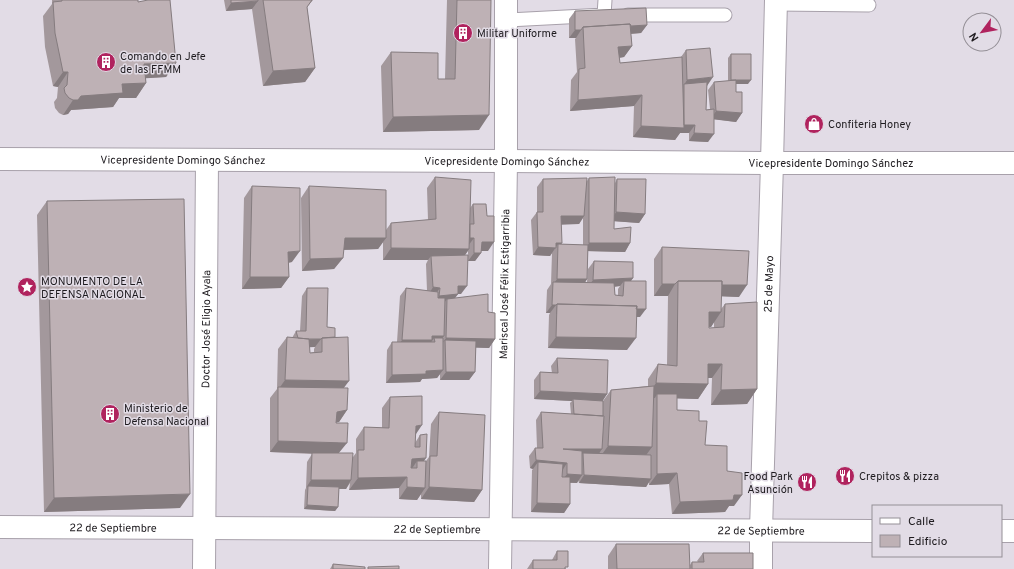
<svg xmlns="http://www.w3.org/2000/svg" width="1014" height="569" font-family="Overpass,sans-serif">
<rect width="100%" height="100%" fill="#e2dce6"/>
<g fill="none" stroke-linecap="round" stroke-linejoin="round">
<g stroke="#a8a1ab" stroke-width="15">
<path id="service" d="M776,4l93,1
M628,15h97
M506,20l98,-5 1,-15"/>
</g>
<g stroke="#a8a1ab" stroke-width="24">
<g id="minor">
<path id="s1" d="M0,159l506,2 266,2h242"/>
<path id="s2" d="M0,527l873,4"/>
<path d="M1001,531h13"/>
<path id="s3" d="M204,569l3,-409"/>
<path id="s4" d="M500,569l6,-408v-161"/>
<path id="s5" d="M761,569v-39l11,-367 4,-163"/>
</g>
</g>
<use href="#service" stroke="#fff" stroke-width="13"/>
<use href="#minor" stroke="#fff" stroke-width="22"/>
</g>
<path fill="#a3989c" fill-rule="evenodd" d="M52,0h86v2l38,61 -10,14 -20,1v5l-10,15h-17l-6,9 -42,3 -3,4 -5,1 -4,-2 -4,-5 -1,-6 3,-4 1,-11 -5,-1 -8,-39 -2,-31 9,-12z
M224,0h89l-6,7 8,61 -10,14 -42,4 -11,-77 -26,2z
M447,0h44l-12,130 -96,2 -2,-66 10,-14 47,27h7z
M575,11l72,14 -6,8 -10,1 1,12 -8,11 -5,1 1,5 61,-6 5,-7 21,36 -1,24 4,-1 -2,-19 6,-8 14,-1v-23l3,-4 17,30h-12v8l6,21 -6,9 -22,-3 -6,23 -19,-1v-8h-9l-5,7 -42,-3 1,-31 -64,5 1,-31 6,-8 -2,-33 1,-1h-7v-19z
M435,177l35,31 3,-4 15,47h-7v2l-6,8h-7v-10l-3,4 -4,39h-3l-3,4 33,14 7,27 -6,9 -13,-1 -1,25 -6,8h-29v-6l-3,4 -15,1 -2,3 -34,1 1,-33 5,-8h5l3,-46 6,-8 21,3 -1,-27 2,-4h-45v-18l-5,7 -35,1v8l-9,11 -32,2 -1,-73 8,-12 77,44 5,-7 37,-3 -1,-32z
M589,178l26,5 2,-4 28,35 -6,9 -25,-2v8l16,14 -5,9 -37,-1 -1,28 -2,3h2l1,-13 6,-8 39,17 -2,3 9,36h-4l-9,33 -79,-2 1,-33 1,-2h-4l1,-23 4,-6 1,-31 -2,3 -17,-1 -2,-35 6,-8v-25l6,-8 44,2zM583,218v27l-22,-1v-20h18zM620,286l-2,3v6h-3v-8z
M252,186l40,76 -3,1v14l-8,11 -39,1 2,-91z
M47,201l133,307 -136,4 -7,-297z
M662,247l77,50 -18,-1v13l4,-5 32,85 -10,15 -36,1 1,-27h-4v6l-10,15 -21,-1v12l22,11 6,24 22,26 7,35h-5l-4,6 -53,2 -3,-30 -20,1v-3l-3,5 -67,-4 -1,-3 -1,3h-7v21l-6,9 -33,-1 1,-42 1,-1 -3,-1 -1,-12 6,-8h2l-1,-28 5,-8 30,2 -1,-11 2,-2 -38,-2v-19l6,-8 12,1 -1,-7 6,-8 50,36 -5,7h1l8,-11 37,-4v-7l10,-15 9,1 1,-69h-14v-37zM714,321v7h-5v-1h2z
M307,288l20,39 8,10 12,73 -8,12h-3l3,31 14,4 3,-4v-14l8,-12 18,1v-20l8,-11 25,38v8l5,-8 4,26h2l3,-4 2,-33 8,-12 43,78 -8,12 -53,-3v-5l-4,6 -18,-1v-11l-50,2 1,-7 -4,6h-7l-1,18 -3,4 -31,-2 1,-19 1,-2 1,-26 5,-8 -42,-2v-54l7,-9 1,-40 9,-12 5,1 4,-7h4l2,-35zM309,347h6l-1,2v3l-4,1z
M616,544l74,21 2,-3h6l-1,-1 6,-8 50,16h-145v-13z
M557,551l9,18h-39l6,-9h19z
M333,564l32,5h-35z"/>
<path fill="#857c7f" d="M258,1l-6,8 -26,2 5,-8z
M647,25l-6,8 -57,4 -1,-7z
M575,30h6l-5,8h-7z
M632,46l-8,11 -14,2 8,-12z
M176,63l-10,14 -32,2 10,-15z
M315,68l-10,14 -42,4 10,-15z
M63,72h5l-10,15 -5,-1z
M713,77l-6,9 -23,2v-3l3,-5z
M731,80h20l-3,4h-20z
M146,83l-10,15h-17l-6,9 -42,3 -3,4 -5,1 10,-15 8,-4 41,-12z
M642,95l-8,11 -64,5 8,-11z
M716,111l26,2 -6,9 -25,-3z
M489,115l-10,15 -96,2 10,-15z
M684,125h11l-6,8h-9l-5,7 -42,-3 8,-11 41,2z
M694,133l20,1 -6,8 -19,-1z
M616,212l29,2 -6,9 -28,-2z
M561,216h23l-5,8 -24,1z
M467,237l7,1 -6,8z
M345,238h41l-8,11 -41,1z
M482,242h12l-6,9h-12z
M556,243h6l-4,6v-5l-8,12 -17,-1 5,-8z
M589,243h41l-5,9 -41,-1z
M391,248l78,1 -8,12 -30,-5 -3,4h-45z
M300,251l-8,11 -12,1 8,-11z
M474,253h7l-6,8h-7z
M343,258l-9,11 -32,2 8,-12z
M250,277h39l-8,11 -39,1z
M633,278l-6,8 -3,-5 -4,5 -33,2 6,-8z
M557,279h30l-5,9 -29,-3z
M662,284h13l-7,12h-14z
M720,285h27l-8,12 -27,-1z
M458,286h9l-6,8h-3l-6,8 -5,-3 -3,4 -11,1 6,-8z
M433,287l7,1 -6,8h-6z
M552,305h4l-6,8h-4z
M557,305l89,4 -6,8 -84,-3z
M709,312h12l-10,15 -12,-1z
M432,336h12l-6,8 -3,-2 -1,-4 -4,6 -33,4 5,-8z
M556,337l80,1 -9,12 -79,-2z
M446,338l49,1 -6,9 -44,-1v-7l-5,6z
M321,339l-6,8 -22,1 6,-8z
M708,364h14l-10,14h-14z
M443,370l-6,8 -15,1 -2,3 -34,1 6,-8 34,-4z
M446,372h29l-6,8h-29z
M285,380l64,1 -9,12 -62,-3z
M656,383l52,1 -10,15 -41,-1v-4l-2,4 -9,-1z
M757,389l-10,15 -36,1 10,-15z
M540,391l67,3 -5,8 -29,-3 -1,2 -38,-2z
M347,410l-8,12 -10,2 8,-12z
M422,425l-8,12 2,-11z
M278,441l69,2 -9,11 -68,-2z
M608,446l44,1 -8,11 -44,-1z
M563,449h39l-6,9 -13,-5 -3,4z
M426,458l-8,12 -1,-2v-7l-6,9h-7l8,-11z
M536,460l31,3 -5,8 -24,-9 -5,7 -3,-1z
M677,473l-8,11 -20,1 8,-11z
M567,474l15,1 -5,8 -16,-1z
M584,475l67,4 -5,8 -67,-4z
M407,477l-8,11 -50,2 9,-12z
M311,480h40l-5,9 -38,-1v-2l-2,2z
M407,487l18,1 -8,12 -18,-1z
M429,487l53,3 -8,12 -53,-3z
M190,494l-10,14 -136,4 10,-14z
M734,495h8l-8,11h-5l-4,6 -53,2 8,-12z
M537,503l33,1 -6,9 -33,-1z
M307,505l31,2 -3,4 -31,-2z"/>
<path fill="#beb1b5" stroke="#857c7f" d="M62,0h76v2l10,-2h22l6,63 -32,1 2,19 -24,1 1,9 -42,3 -3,4h-5l-4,-2 -4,-5 -1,-5 3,-3 1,-13h-5l-8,-39 -2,-31 9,-1z
M231,0h27v1l-27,2z
M263,0h49l-5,7 8,61 -42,3z
M457,0h34l-2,115 -96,2 -2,-65 47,1v26h17z
M646,8l1,17 -16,1 -1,-2 -47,3 -2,3h-6v-19z
M630,24l2,22 -14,1 2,16 62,-6 2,71 -43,-2 1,-31 -64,5 1,-31 6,-1 -2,-41z
M710,48l3,29 -26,3 -1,-30z
M731,54h20v26h-20z
M736,80v12h6v21l-26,-2 -2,-29z
M707,82l-1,28 8,-1v25l-20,-1 1,-8h-11v-41z
M435,177l36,3 -2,69 -78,-1v-25l45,-4z
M615,177l-1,52 17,-2 -1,16h-41v-65z
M587,178l-3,38h-23l1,27h-6v5l-18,-1 -1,-35h6v-33z
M617,179h29l-1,35 -29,-2z
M252,186l48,2v63l-12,1 1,25h-39z
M309,186l77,4v48h-41l-2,20 -33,1z
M184,199l6,295 -136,4 -7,-297z
M473,204h13l1,12h7v26h-12l-1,11h-7v-15h-4v-14h4z
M558,244l30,1 -1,34h-30z
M662,247l87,4 -2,34h-25v-4h-44l-3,3h-13z
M468,255l-1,31h-9v8l-19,2 1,-8 -7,-1 -2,-31z
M594,261l39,1v16l-40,2z
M624,281h22v28h-10l1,-3 -80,-2 -1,1h-4l1,-23 61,1 1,12 8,1z
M678,281h44l-1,31h-12v16l15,-1 1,-23 32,-2v87l-36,1 1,-26h-14v20l-52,-1 2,-19 19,2z
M307,288h21l-1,39 8,1v9l-13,1 -1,1h-12l-11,-1 -2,-7h10z
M406,288l32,4v6h7l-1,38h-12v4h-30z
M488,294v18l7,1v26l-49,-1 1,-39z
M557,304l80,2 -1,32 -80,-1z
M287,337l22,2 1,14 12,-1v-14l26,-1 1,44 -64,-1z
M434,338h9v32l-17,1v3l-34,1v-33h43z
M445,340l31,1 -1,31h-29z
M557,358l51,2 -1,34 -67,-3v-19l18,1z
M654,386l-2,61 -44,-1 3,-56z
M278,387l70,1 -1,22 -10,2 -1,11h12l-1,20 -69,-2z
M657,394h20v16l22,1v10h8l-2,24 22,1v25l15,2v22h-8l-1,5 -53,2 -3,-29 -20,1z
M422,396v29l-6,1 -1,21h5v-12l7,-1 -1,24 -14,1 -1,9h6v-7h9l-1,27 -18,-1v-10l-49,1v-28h6v-23l25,1 1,-31z
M573,399l30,2v15l-29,-2z
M439,412l46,3 -3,75 -53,-3 1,-31h7z
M541,412l63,4 -2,33h-39l19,2v24l-15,-1v-11l-31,-3 -1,-12h8z
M312,453h41l-2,27h-40z
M583,453l68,2v24l-67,-4z
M538,462l25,2 -1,13h8v27l-33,-1z
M308,486l31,1 -1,20 -31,-2z
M616,544h73l1,25h-73z
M557,551h11v16h-3v2h-32v-9h24z
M703,553h50v16h-61v-7h12z
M333,564l32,3v2h-32z
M399,566v3h-31v-2z"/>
<defs>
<g id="building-disc" transform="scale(1)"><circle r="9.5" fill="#b0235e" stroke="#e2dce6"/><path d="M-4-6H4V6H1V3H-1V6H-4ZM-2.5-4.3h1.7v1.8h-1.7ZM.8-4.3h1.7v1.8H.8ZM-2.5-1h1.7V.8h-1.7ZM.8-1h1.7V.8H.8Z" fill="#fff"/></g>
<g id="shop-disc" transform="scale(1)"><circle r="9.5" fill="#b0235e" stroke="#e2dce6"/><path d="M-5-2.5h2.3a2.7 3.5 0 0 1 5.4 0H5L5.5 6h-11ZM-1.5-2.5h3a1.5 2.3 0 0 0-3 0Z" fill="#fff"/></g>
<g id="sight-disc" transform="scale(1)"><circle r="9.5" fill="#b0235e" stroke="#e2dce6"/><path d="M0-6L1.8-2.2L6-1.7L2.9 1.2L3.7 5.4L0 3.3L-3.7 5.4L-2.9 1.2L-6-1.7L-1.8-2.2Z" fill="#fff"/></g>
<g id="restaurant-disc" transform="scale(1)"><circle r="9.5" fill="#b0235e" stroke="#e2dce6"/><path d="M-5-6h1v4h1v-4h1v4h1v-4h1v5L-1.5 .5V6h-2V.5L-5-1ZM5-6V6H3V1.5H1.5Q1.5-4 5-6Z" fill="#fff"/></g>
</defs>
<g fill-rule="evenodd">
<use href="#building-disc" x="463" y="33"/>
<use href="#building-disc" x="106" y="62"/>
<use href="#shop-disc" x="814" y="124"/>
<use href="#sight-disc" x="27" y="287"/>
<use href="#building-disc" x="110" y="414"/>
<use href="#restaurant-disc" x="845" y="476"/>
<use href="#restaurant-disc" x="807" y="482"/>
</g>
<g text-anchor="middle" stroke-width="3" stroke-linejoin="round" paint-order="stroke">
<g font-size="11" fill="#1e1b1f" stroke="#e2dce6" text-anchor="start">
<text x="477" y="37">Militar Uniforme</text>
<text x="120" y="60">Comando en Jefe<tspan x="120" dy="13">de las FFMM</tspan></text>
<text x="828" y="128">Confiteria Honey</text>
<text x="41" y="285">MONUMENTO DE LA<tspan x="41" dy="13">DEFENSA NACIONAL</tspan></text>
<text x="124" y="412">Ministerio de<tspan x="124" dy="13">Defensa Nacional</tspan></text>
<text x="793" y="480" text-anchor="end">Food Park<tspan x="793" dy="13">Asunción</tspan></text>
<text x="859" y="480">Crepitos &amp; pizza</text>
</g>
<g font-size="11" fill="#1e1b1f" stroke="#e2dce6">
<text dy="4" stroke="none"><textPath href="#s1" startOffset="183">Vicepresidente Domingo Sánchez</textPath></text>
<text dy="4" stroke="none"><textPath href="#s1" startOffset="507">Vicepresidente Domingo Sánchez</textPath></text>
<text dy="4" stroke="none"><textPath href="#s1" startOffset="831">Vicepresidente Domingo Sánchez</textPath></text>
<text dy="4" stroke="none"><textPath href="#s4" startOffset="285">Mariscal José Félix Estigarribia</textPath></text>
<text dy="4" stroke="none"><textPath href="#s5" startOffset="285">25 de Mayo</textPath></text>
<text dy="4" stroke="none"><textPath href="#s3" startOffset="240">Doctor José Eligio Ayala</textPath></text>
<text dy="4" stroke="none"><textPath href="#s2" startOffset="113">22 de Septiembre</textPath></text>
<text dy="4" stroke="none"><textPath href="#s2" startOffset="437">22 de Septiembre</textPath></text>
<text dy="4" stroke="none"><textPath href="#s2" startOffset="761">22 de Septiembre</textPath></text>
</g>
</g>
<rect x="872" y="505" width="130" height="52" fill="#e2dce6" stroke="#948f96"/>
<rect x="880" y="518" width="20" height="6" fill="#ffffff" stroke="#948f96"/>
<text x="908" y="525" font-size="12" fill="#1e1b1f">Calle</text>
<rect x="880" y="535" width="20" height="12" fill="#beb1b5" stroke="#948f96"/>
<text x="908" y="545" font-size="12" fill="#1e1b1f">Edificio</text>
<g transform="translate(982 32) rotate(238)"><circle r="19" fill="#e2dce6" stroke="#948f96"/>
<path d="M0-3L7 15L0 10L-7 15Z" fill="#b0235e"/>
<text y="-6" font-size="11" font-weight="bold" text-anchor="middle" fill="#1e1b1f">N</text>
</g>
</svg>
